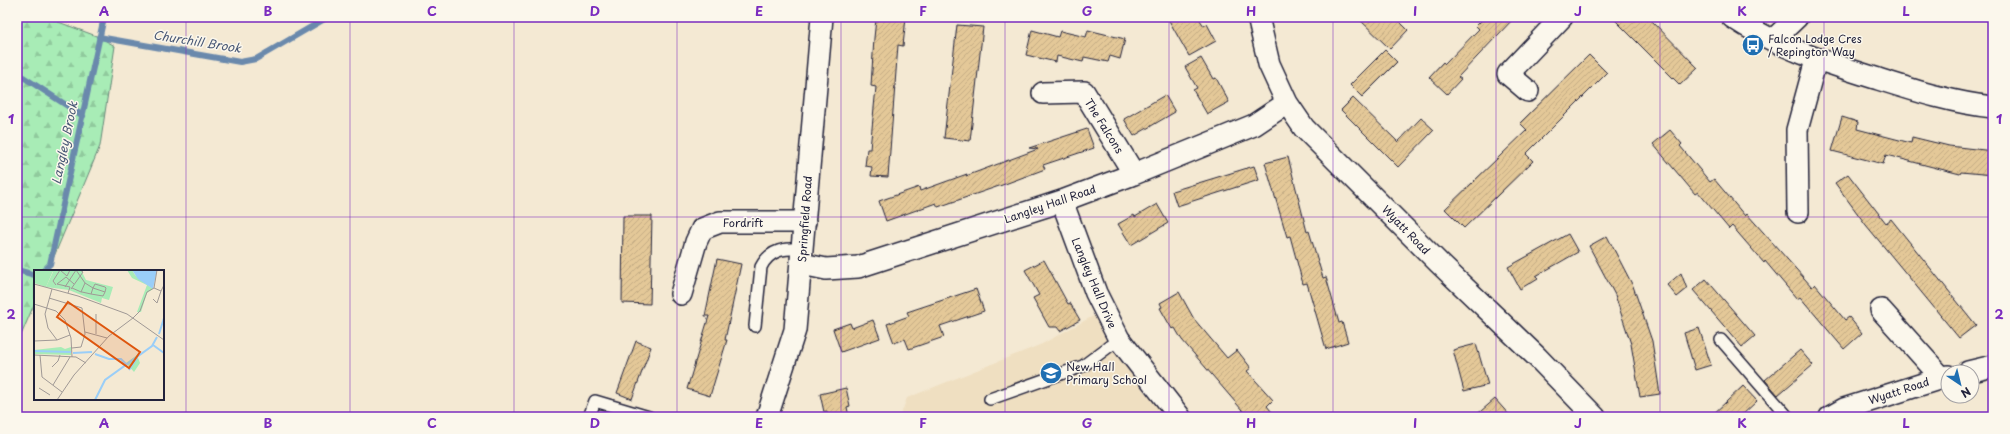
<svg xmlns="http://www.w3.org/2000/svg" width="2010" height="434" font-family="'Playpen Sans',sans-serif">
<defs>
<pattern id="forest-firs" width="22" height="20" patternUnits="userSpaceOnUse"><rect width="22" height="20" fill="#a8ecb6"/><path d="M5 1l3.5 6h-7zM16 11l3.5 6h-7z" fill="#90ca9d"/></pattern>
<pattern id="building-hatch" width="6" height="6" patternUnits="userSpaceOnUse"><rect width="6" height="6" fill="#e4c898"/><path d="M-1 1l2-2M0 6l6-6M5 7l2-2" fill="none" stroke="#c3ac84"/></pattern>
</defs>
<rect width="100%" height="100%" fill="#f4e9d3"/>
<filter id="ink" filterUnits="userSpaceOnUse"><feTurbulence type="fractalNoise" baseFrequency=".025" numOctaves="2"/><feDisplacementMap in="SourceGraphic" scale="8" xChannelSelector="R" yChannelSelector="G"/><feConvolveMatrix kernelMatrix="1 2 1 2 8 2 1 2 1" color-interpolation-filters="sRGB"/></filter>
<g filter="url(#ink)">
<path fill="#efdfc1" d="M1095,315l24,41 24,34 24,27h-267l7,-19 135,-54z"/>
<path fill="url(#forest-firs)" stroke="#658778" d="M17,17h28l54,20 16,9 -15,100 -52,125h-13v31l-13,31 -5,7z"/>
<g fill="none" stroke-linecap="round" stroke-linejoin="round">
<path stroke="#6a89ac" stroke-width="6" d="M99,37l141,25 16,-3 72,-42
M17,73l66,43
M17,270l18,5
M43,271l7,-7 54,-247"/>
</g>
<path fill="url(#building-hatch)" stroke="#22223b" d="M879,17h27l-3,29 -5,-1 -10,132 -17,-1 1,-9 -7,-1 2,-17h3l6,-62 -5,-1 3,-48 2,-19h3z
M1167,17h31l6,9 3,-2 9,17 -27,15z
M1357,17h38l13,13 -18,19z
M1485,17h30l-57,60 3,2 -14,15 -18,-17 14,-15 2,2 34,-35 -3,-3z
M1612,17h36l50,51 -18,17z
M957,25l26,2 -13,114 -26,-3z
M1032,30l26,7 2,-6 26,6 2,-7 37,9 -5,20 -10,-3 -2,6 -24,-5 -1,5 -26,-6 -1,6 -30,-7z
M1385,50l12,12 -35,35 -12,-12z
M1589,55l18,18 -81,81 7,7 -69,67 -19,-19 82,-79 -7,-7z
M1201,58l12,21 3,-1 13,24 -22,12 -14,-24 4,-2 -12,-21z
M1165,95l10,17 -41,24 -10,-17z
M1353,98l45,44 23,-24 13,12 -36,37 -57,-57z
M1842,117l16,5 -1,7 54,14 1,-6 37,9 44,5v24l-32,-3 -1,2 -74,-19 -3,9 -51,-13z
M1087,129l7,19 -51,17 2,4 -40,15 -67,23 -2,-4 -50,18 -7,-20 40,-14 1,4 47,-17 -1,2 72,-27 -9,-1z
M1670,130l12,14 -2,2 30,36 4,-3 31,37 2,-2 65,73 3,-3 30,36 4,-3 13,16 -18,16 -44,-52 -3,2 -32,-38 -1,2 -32,-37 -3,3 -31,-37 -3,2 -42,-50z
M1288,157l19,75 2,-1 14,47 3,-1 13,46 3,-1 6,20 -22,7 -19,-66 -4,1 -13,-48 -3,1 -22,-74z
M1254,166l5,14 -82,26 -5,-15z
M1848,174l38,49 5,-4 85,106 -17,13 -93,-113 -31,-42z
M1157,204l11,19 -37,22 -13,-21 16,-9 1,2z
M623,216h29l-2,88 -28,-1z
M1568,234l10,18 -42,24 2,2 -18,11 -12,-22z
M1607,236l26,50 19,55 8,53 -20,3 -9,-53 -16,-49 -26,-49z
M717,259l24,5 -16,76h2l-17,56 -23,-7 22,-73h-4z
M1044,260l24,44 2,-1 10,17 -20,11 -3,-4h-8l-16,-29 6,-3 -14,-25z
M1681,273l6,16 -10,8 -10,-12z
M1706,279l49,57 -13,11 -49,-57z
M976,289l8,22 -44,15 4,11 -35,12 -4,-10 -11,4 -7,-19 22,-8 -2,-4z
M1179,292l15,27 33,39 10,-8 14,18 -4,3 26,29 -6,6 9,11h-28l-66,-77 -7,-12 -3,1 -12,-21 2,-1 -2,-4z
M873,320l7,18 -39,14 -8,-23 17,-6 2,5z
M1699,328l12,37 -16,5 -11,-37z
M636,341l15,6 -19,52 -15,-6z
M1476,344l12,41 -24,6 -11,-41z
M1800,350l13,15 -35,30 -13,-15z
M1743,386l14,15 -17,16h-30z
M846,388l4,18 -3,1 2,10h-21l-1,-6 -3,1 -4,-18z
M1495,399l16,18h-37z"/>
<g fill="none" stroke-linecap="round" stroke-linejoin="round">
<g stroke="#22223b" stroke-width="14">
<path id="service" d="M755,326l6,-59c9,-18 24,-19 42,-18
M1721,340l67,77
M990,399l93,-33 36,-27
M589,417l6,-16 54,16"/>
</g>
<g stroke="#22223b" stroke-width="24">
<path id="minor" d="M1258,17l11,47 18,39 17,25 135,135 98,94 58,60
M1732,17c45,30 92,45 143,61 38,12 78,25 118,29
M1773,40l24,-23
M1528,91l-20,-17 54,-57
M1043,93l41,-1 50,82
M1062,201l34,92 23,46 61,78
M1798,212l-1,-82 19,-70
M802,264l24,5 32,-2 204,-66 72,-27 120,-49 33,-22
M681,294l15,-52 6,-13 18,-7h85
M1881,310l61,68
M1968,372l25,-6
M767,417l28,-87 27,-313
M1830,417l14,-8 104,-33"/>
</g>
<use href="#service" stroke="#fbf7ec" stroke-width="11"/>
<use href="#minor" stroke="#fbf7ec" stroke-width="21"/>
</g>
</g>
<path fill="none" stroke="#7b2cbf" stroke-width="1" stroke-opacity="0.55" d="M186,17v400M350,17v400M514,17v400M677,17v400M841,17v400M1005,17v400M1169,17v400M1333,17v400M1496,17v400M1660,17v400M1824,17v400M17,217h1976"/>
<defs>
<g id="bus-disc" transform="scale(1.15)"><circle r="9.5" fill="#1f6fb2" stroke="#fbf7ec"/><path d="M-5-6H5V4H4V6H2V4H-2V6H-4V4H-5ZM-3.5-4V0h7V-4ZM-3.5 1.2v1.5H-2V1.2ZM2 1.2v1.5H3.5V1.2Z" fill="#fff"/></g>
<g id="school-disc" transform="scale(1.15)"><circle r="9.5" fill="#1f6fb2" stroke="#fbf7ec"/><path d="M0-5L7-2L0 1L-7-2ZM-4 1L0 2.5L4 1V4Q0 6-4 4Z" fill="#fff"/></g>
</defs>
<g fill-rule="evenodd">
<use href="#bus-disc" x="1753" y="45"/>
<use href="#school-disc" x="1051" y="373"/>
</g>
<g text-anchor="middle" stroke-width="3" stroke-linejoin="round" paint-order="stroke">
<g font-size="11" fill="#22223b" stroke="#fbf7ec" text-anchor="start">
<text x="1768" y="43">Falcon Lodge Cres<tspan x="1768" dy="13">/ Repington Way</tspan></text>
<text x="1066" y="371">New Hall<tspan x="1066" dy="13">Primary School</tspan></text>
</g>
<g font-size="11" fill="#22223b" stroke="#fbf7ec">
<text transform="translate(1104 126) rotate(58)" y="4">The Falcons</text>
<text transform="translate(1050 204) rotate(-19)" y="4">Langley Hall Road</text>
<text transform="translate(805 219) rotate(-86)" y="4">Springfield Road</text>
<text x="743" y="227">Fordrift</text>
<text transform="translate(1406 230) rotate(46)" y="4">Wyatt Road</text>
<text transform="translate(1094 283) rotate(67)" y="4">Langley Hall Drive</text>
<text transform="translate(1899 391) rotate(-18)" y="4">Wyatt Road</text>
</g>
<g font-size="12" font-style="italic" fill="#465674" stroke="#fbf7ec">
<text transform="translate(197 42) rotate(9)" y="4">Churchill Brook</text>
<text transform="translate(65 143) rotate(-78)" y="4">Langley Brook</text>
</g>
</g>
<g transform="translate(34 270)">
<rect width="130" height="130" fill="#f4e9d3"/>
<path d="M0,0l19,1 -7,16 -12,-4zM27,77l4,2 6,-2v8l-37,-1v-4z" fill="#a8ecb6"/>
<path d="M93,0h5l3,5 18,14 -6,4 -6,19h-4l10,-27 -15,-7zM103,85l3,8 -6,9 -8,-9z" fill="#a8ecb6"/>
<path d="M15,0h32l5,10 27,7 -4,13 -7,-2 -1,5 -32,-13 -23,-3 7,-15z" fill="#a8ecb6"/>
<path d="M98,0h25l-4,19 -15,-10z" fill="#9acef8"/>
<path fill="none" stroke="#9acef8" stroke-width="2" d="M125,64l5,-16M119,75l11,8M0,81l37,1M39,83l19,-1M61,84l14,5h12l5,5M95,100l8,-12M61,130l10,-20 47,-34 5,-9"/>
<path fill="none" stroke="#a09996" stroke-width="1" d="M26,0l7,6 3,-6M42,0l9,13M0,14l44,12 49,18 37,26M22,15l-3,-4 7,-11M31,17l11,-17M38,18l7,3 2,1h1l9,2 2,-6 -8,-5 -4,9M120,18l7,3 3,-6M18,19l-7,25 3,14 9,12M37,19l12,-17 -3,-2M34,23l2,-6 -13,-3 9,-7 8,7M57,24l12,2 2,-4 1,-4 -1,-1 -10,-3 -2,4 12,4M15,28l33,10 3,26 -4,13 -9,1M119,29l4,4 4,-12M0,34l22,7 9,9 6,18 1,19M99,48l7,-7 7,-19 7,-4 3,-18M51,62l22,6M62,64v-20M0,71l23,-1 13,-5M0,85l42,2 10,6M6,85l2,22 20,15M18,97l6,-6 2,-6M19,115l17,-28M5,118l11,7M23,130l17,-25 35,-39 24,-18"/>
<path fill="#de560e" fill-opacity="0.15" stroke="#de560e" stroke-width="2" d="M34,32l72,50 -11,16 -72,-51z"/>
<rect width="130" height="130" fill="none" stroke="#22223b" stroke-width="2"/>
</g>
<rect width="2010" height="434" fill="none" stroke="#fbf7ec" stroke-width="44"/>
<g transform="translate(1960 384) rotate(145)"><circle r="19" fill="#fbf7ec" stroke="#a4a2a5"/>
<path d="M0-3L7 15L0 10L-7 15Z" fill="#1f6fb2"/>
<text y="-6" font-size="11" font-weight="bold" text-anchor="middle" fill="#22223b">N</text>
</g>
<rect x="22" y="22" width="1966" height="390" fill="none" stroke="#7b2cbf" stroke-width="1.5"/>
<g font-size="13" text-anchor="middle" font-weight="bold" fill="#7b2cbf">
<text x="104" y="16">A</text>
<text x="268" y="16">B</text>
<text x="432" y="16">C</text>
<text x="595" y="16">D</text>
<text x="759" y="16">E</text>
<text x="923" y="16">F</text>
<text x="1087" y="16">G</text>
<text x="1251" y="16">H</text>
<text x="1415" y="16">I</text>
<text x="1578" y="16">J</text>
<text x="1742" y="16">K</text>
<text x="1906" y="16">L</text>
<text x="11" y="124">1</text>
<text x="1999" y="124">1</text>
<text x="11" y="319">2</text>
<text x="1999" y="319">2</text>
<text x="104" y="428">A</text>
<text x="268" y="428">B</text>
<text x="432" y="428">C</text>
<text x="595" y="428">D</text>
<text x="759" y="428">E</text>
<text x="923" y="428">F</text>
<text x="1087" y="428">G</text>
<text x="1251" y="428">H</text>
<text x="1415" y="428">I</text>
<text x="1578" y="428">J</text>
<text x="1742" y="428">K</text>
<text x="1906" y="428">L</text>
</g>
</svg>
